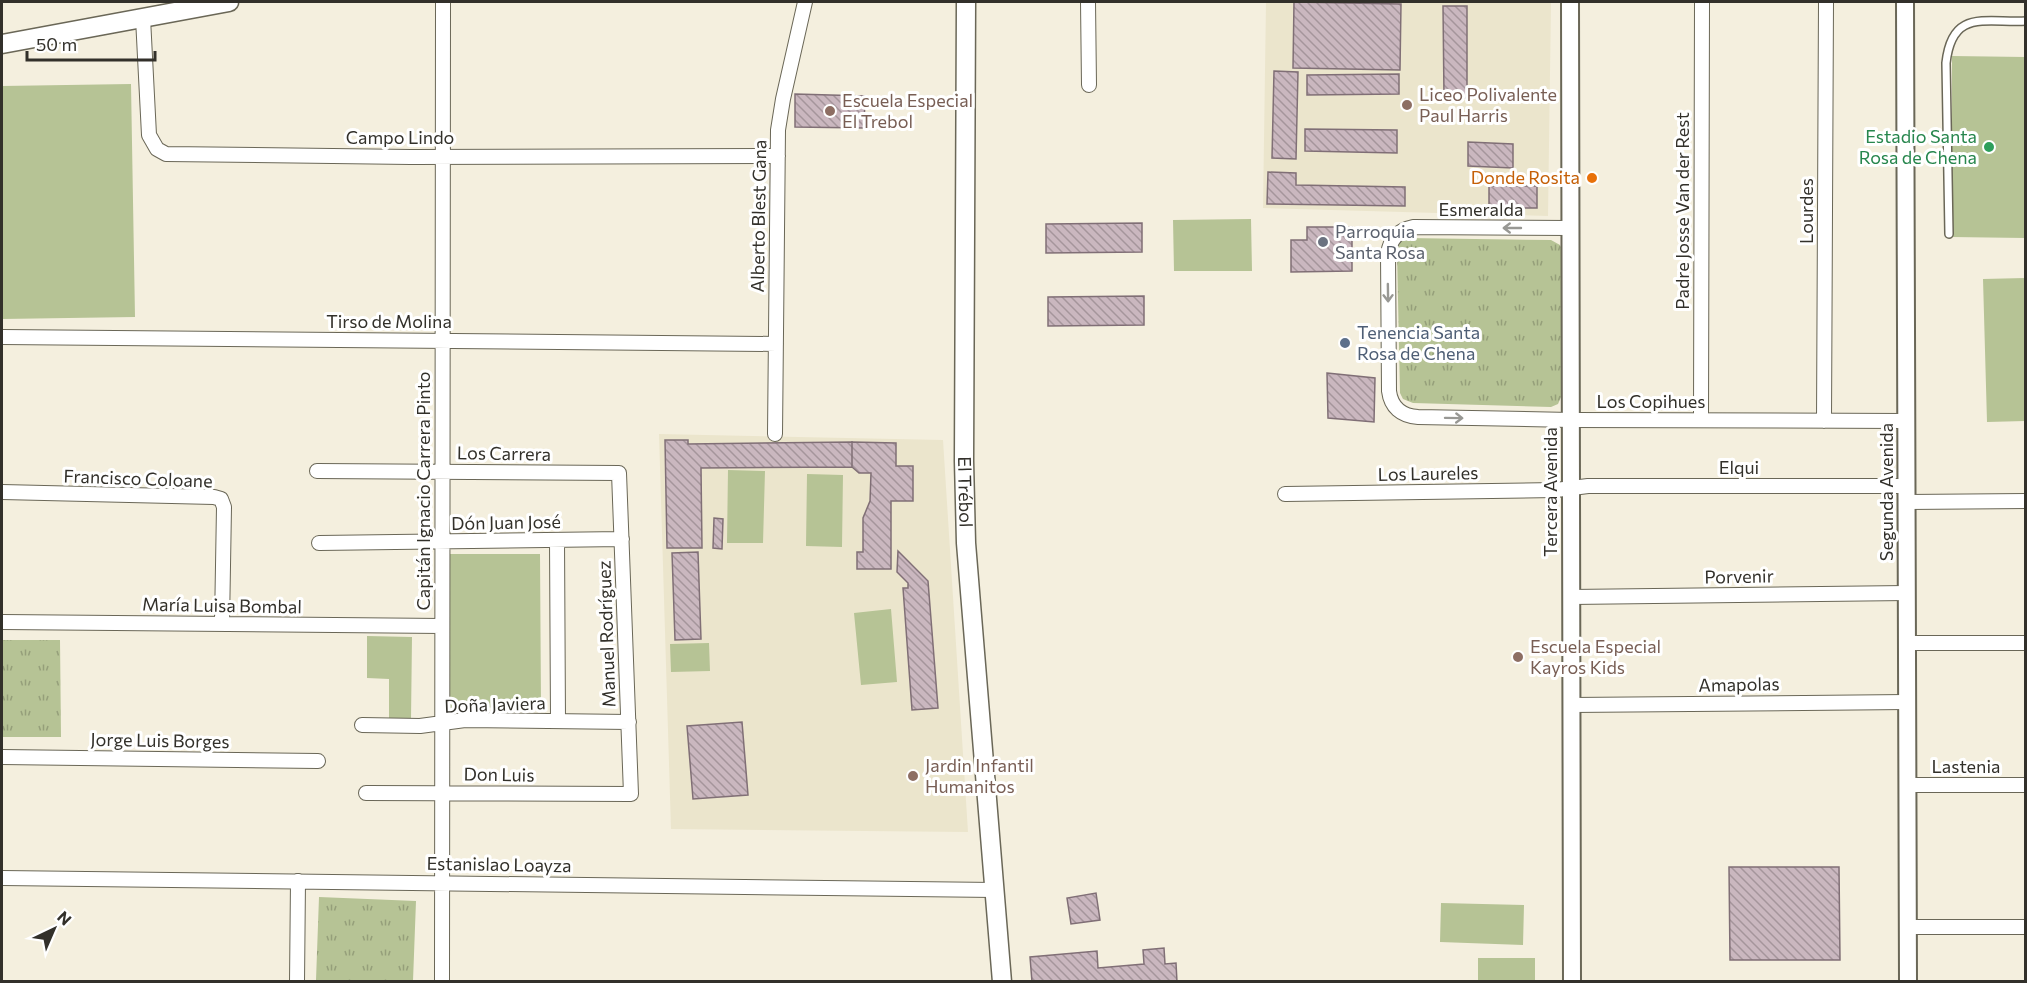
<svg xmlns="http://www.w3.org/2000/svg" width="2027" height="983" font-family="Commissioner,sans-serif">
<defs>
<pattern id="park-tufts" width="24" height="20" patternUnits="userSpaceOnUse" patternTransform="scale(1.5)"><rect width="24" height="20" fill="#b6c395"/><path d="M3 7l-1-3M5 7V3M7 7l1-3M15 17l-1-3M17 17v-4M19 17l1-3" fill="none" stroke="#959f7a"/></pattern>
<pattern id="building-back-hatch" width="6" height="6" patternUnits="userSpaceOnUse" patternTransform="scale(1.5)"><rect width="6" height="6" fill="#cab7bf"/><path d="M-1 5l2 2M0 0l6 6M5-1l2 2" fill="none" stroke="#a5959b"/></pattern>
</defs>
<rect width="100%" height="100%" fill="#f4efde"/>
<path fill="#ebe5cc" d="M1266,2h285l-3,214 -285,-8z
M659,434l284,6 25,392 -297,-3z"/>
<path fill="#b6c395" d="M1952,56l73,1v181l-73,-1z
M131,84l4,233 -133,2v-233z
M1251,219l1,52h-78l-1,-51z
M2025,278v143l-38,1 -4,-143z
M728,470l37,1 -2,72h-36z
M807,474l36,1 -1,72 -36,-1z
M449,554h91l1,153 -91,1z
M891,609l6,73 -36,3 -7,-72z
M367,636l45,1 -1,82 -22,-1v-39l-22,-1z
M709,643l1,28 -39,1 -1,-28z
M1441,903l83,2 -1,40 -83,-3z
M1478,958h57v23h-57z"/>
<path fill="url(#park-tufts)" d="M1407,238l144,2 9,5 3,7 -1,143 -4,9 -7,3 -138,-4 -10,-4 -3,-6 -3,-141 3,-10z
M2,640h58l1,97h-59z
M319,897l97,4 -3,80 -97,-1z"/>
<path fill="url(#building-back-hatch)" stroke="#806f76" stroke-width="1.5" d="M1294,2l107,2 -1,66 -107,-2z
M1443,6h24v92h-23z
M1274,71l24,1 -2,87 -24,-1z
M1399,74v20l-92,1v-20z
M795,94l70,2 -1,32 -69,-1z
M1305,129l92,1v23l-92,-2z
M1468,142l45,2v24l-45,-2z
M1268,172l28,1v12l109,2v19l-138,-2z
M1489,186h48v22h-48z
M1142,223v29l-96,1v-29z
M1307,227h45v44l-61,1v-32h16z
M1144,296v29l-96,1v-29z
M1327,373l48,5 -1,44 -46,-4z
M665,440h23v4l164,-2v25l-151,1 1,80h-35z
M852,442l44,1v23h17v35h-22v68h-34v-17h6v-34l7,-17 1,-28h-12l-7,-6z
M714,518l9,1 -1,30 -9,-1z
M898,551l30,30 10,127 -26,2 -9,-122h5v-5l-11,-11z
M698,552l3,87 -26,1 -3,-87z
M742,722l6,73 -55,4 -6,-73z
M1729,867h110l1,93h-110z
M1096,893l4,27 -29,4 -4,-26z
M1164,948l1,16 11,-1 1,19h-145l-2,-25 67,-6 1,17 46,-4 -1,-14z"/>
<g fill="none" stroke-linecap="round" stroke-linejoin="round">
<g stroke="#6a6757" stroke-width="10">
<path id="service" d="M1949,234l-3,-171c6,-54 38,-40 80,-42"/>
</g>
<g stroke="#6a6757" stroke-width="16">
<path id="minor" d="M1088,2l1,83
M143,18l6,117 8,14 9,5 245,3 367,-1
M1570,228l-157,-1c-15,3 -23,12 -25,27l1,137c2,16 12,25 29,26l153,3 335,1
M2,337l774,7
M1701,420l1,-418
M1824,421l2,-419
M775,434l3,-304 5,-31 22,-97
M317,471l302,2 12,321 -265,-1
M2,492l212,5 7,2 3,8 -2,117
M1285,494l271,-4 32,-4h318
M1907,502l119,-1
M557,540l1,181
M319,543l303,-4
M1571,597l336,-4
M2,622l440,4
M1907,643h119
M1571,705l336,-3
M362,725l58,1 45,-6 164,2
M2,757l316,4
M1907,785h119
M2,878l993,12
M1908,927h118
M297,982l1,-101
M442,982l1,-980"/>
</g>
<g stroke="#6a6757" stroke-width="20">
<path id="tertiary" d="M1570,2l2,980
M1905,2l3,980"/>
</g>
<g stroke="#6a6757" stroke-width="21">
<g id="secondary">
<path id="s1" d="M966,2l-2,459 2,82 36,439"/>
<path d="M2,44l227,-42"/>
</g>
</g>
<use href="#service" stroke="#fff" stroke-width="7"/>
<use href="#minor" stroke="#fff" stroke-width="14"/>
<use href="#tertiary" stroke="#fff" stroke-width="16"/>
<use href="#secondary" stroke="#fff" stroke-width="18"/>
</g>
<defs><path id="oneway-shaft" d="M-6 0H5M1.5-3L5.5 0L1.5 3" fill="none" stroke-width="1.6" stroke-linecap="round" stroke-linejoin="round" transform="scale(1.5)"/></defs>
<g stroke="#989894">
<use href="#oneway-shaft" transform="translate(1512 228) rotate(-180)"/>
<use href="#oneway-shaft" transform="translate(1388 293) rotate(89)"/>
<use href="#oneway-shaft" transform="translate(1454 418) rotate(1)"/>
</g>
<g fill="#8d6e63" stroke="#fff" stroke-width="2">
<circle cx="1407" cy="105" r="6"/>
<circle cx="830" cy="111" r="6"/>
<circle cx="1518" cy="657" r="6"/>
<circle cx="913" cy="776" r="6"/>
</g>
<circle fill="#2e9e5b" stroke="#fff" stroke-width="2" cx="1989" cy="147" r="6"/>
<circle fill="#e8710a" stroke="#fff" stroke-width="2" cx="1592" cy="178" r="6"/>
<circle fill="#6b7280" stroke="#fff" stroke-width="2" cx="1323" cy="242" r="6"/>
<circle fill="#5c6f8a" stroke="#fff" stroke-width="2" cx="1345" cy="343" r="6"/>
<g text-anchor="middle" stroke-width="6" stroke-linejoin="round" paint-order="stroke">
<g font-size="18" fill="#785e54" stroke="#fff" text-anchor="start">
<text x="1419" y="101">Liceo Polivalente<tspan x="1419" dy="21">Paul Harris</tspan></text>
<text x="842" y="107">Escuela Especial<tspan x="842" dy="21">El Trebol</tspan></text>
<text x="1530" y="653">Escuela Especial<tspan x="1530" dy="21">Kayros Kids</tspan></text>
<text x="925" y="772">Jardin Infantil<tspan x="925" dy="21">Humanitos</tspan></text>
</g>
<g font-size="18" fill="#27864d" stroke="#fff" text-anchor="end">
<text x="1977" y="143">Estadio Santa<tspan x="1977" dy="21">Rosa de Chena</tspan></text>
</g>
<g font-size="18" fill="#32302a" stroke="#fff">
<text x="400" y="144">Campo Lindo</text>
<text x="1481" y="216">Esmeralda</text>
<text transform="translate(1683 211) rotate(-90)" y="6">Padre Josse Van der Rest</text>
<text transform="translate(1807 211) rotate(-90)" y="6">Lourdes</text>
<text transform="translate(759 216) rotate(-89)" y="6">Alberto Blest Gana</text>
<text x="389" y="328">Tirso de Molina</text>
<text x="1651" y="408">Los Copihues</text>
<text transform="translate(504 454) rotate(1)" y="6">Los Carrera</text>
<text x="1739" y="474">Elqui</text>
<text transform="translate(1428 474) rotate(-1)" y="6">Los Laureles</text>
<text transform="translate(138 479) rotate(2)" y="6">Francisco Coloane</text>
<text transform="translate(424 491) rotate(-90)" y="6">Capitán Ignacio Carrera Pinto</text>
<text dy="6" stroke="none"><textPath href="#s1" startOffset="490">El Trébol</textPath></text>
<text transform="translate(1551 492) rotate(-90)" y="6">Tercera Avenida</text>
<text transform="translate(1887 492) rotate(-90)" y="6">Segunda Avenida</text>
<text transform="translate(506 523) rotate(-1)" y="6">Dón Juan José</text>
<text transform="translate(1739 577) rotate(-1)" y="6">Porvenir</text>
<text transform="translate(222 606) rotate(1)" y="6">María Luisa Bombal</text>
<text transform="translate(607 634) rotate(-92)" y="6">Manuel Rodríguez</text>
<text transform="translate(1739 685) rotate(-1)" y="6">Amapolas</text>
<text transform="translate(495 705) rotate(-2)" y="6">Doña Javiera</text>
<text transform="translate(160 741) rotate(1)" y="6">Jorge Luis Borges</text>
<text x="1966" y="773">Lastenia</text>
<text transform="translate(499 775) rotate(1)" y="6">Don Luis</text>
<text transform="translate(499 865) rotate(1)" y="6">Estanislao Loayza</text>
</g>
<g font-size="18" fill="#c56008" stroke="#fff" text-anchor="end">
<text x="1580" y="184">Donde Rosita</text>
</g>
<g font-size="18" fill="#5b616d" stroke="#fff" text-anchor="start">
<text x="1335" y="238">Parroquia<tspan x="1335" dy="21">Santa Rosa</tspan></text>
</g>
<g font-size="18" fill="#4e5e75" stroke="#fff" text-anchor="start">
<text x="1357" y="339">Tenencia Santa<tspan x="1357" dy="21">Rosa de Chena</tspan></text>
</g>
</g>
<rect width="2027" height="983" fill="none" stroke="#32302a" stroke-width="6"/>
<g transform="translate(54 929) rotate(44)" stroke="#ffffff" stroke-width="4.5" paint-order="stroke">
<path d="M0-4.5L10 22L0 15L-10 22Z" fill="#32302a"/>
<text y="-9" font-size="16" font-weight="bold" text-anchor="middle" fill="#32302a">N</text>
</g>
<path d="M27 51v9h128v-9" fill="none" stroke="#32302a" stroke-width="3"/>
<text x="36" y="51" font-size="18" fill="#32302a" stroke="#ffffff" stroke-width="4.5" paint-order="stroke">50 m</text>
</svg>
